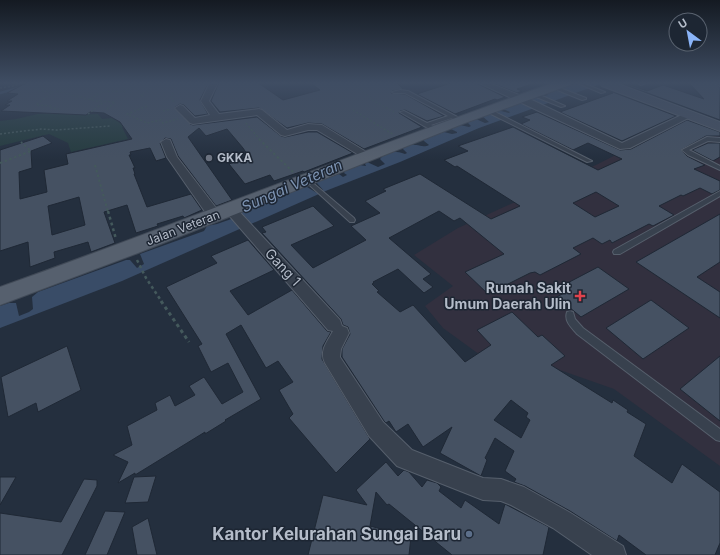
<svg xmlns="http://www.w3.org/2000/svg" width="720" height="555" font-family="Inter,sans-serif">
<rect width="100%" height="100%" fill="#242f3e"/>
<path fill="#32303f" d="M688,118l32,13v335l-106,-77 -57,-20 -30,20 -84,-61 -18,-22 28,-20 -39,-31 44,-27 140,-64z"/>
<path fill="#263c3f" d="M69,111l8,4 21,-1 4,5 10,-1 13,8 -3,1 6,12 -57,13 -3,-9 -19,-9 -49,12v-25l16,-2 22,-5z"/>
<path fill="#394c67" d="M582,82h24l-127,46 -79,34 -72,28 -206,91 -122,47v-22l9,-3h7l3,13 10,-4 4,-3 -1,-12 6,-5 88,-32h4l7,8 7,-4 -4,-10 64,-23 3,-5 10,-2 23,-8 3,-5 60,-24h4l10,6 6,-3 -7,-8 23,-8 4,3 4,-2 -3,-2 1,-2 15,-6 6,1 -1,-2 2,-2 11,5 7,-3 -5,-5c8,-9 15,-8 25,-5l2,-1 -4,-4 1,-2c4,-1 7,-3 11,-2 7,0 8,3 14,0l-5,-4v-2l20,-7 8,2 5,-1v-1l-6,-3 9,-4 9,2 2,-1 -4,-4 9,-3 9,4 4,-1 -7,-6 7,-2 9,3 4,-2 -7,-4 2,-1 12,3 1,-1 -7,-3c15,-7 29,-10 45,-14l-2,-2 10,-3 8,2 -4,-5z"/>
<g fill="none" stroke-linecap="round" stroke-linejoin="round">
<path stroke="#394c67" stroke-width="2.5" d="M0,93l22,-6"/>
</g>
<path fill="#455162" stroke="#1f2835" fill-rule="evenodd" d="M28,82h181l-9,18 8,14 -13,2 -11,-11 -4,-1 -6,4 16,16 3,1 64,-8 24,19 4,1 23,-5h9l36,21 -49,19 -1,-1 -29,10 -4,-6 -25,9 -16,-20 20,-7 -6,-9 -16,-19 -21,7 -7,-8 -11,9 44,63 -16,6 -38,-50 -7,-17 -6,-1 -5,5 6,15 -10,3 -6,-13 -20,4 1,3h-2l6,13h-2l2,6h-1l13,33 44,-13 11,16 -18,8 -1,-2 -26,8 1,2 -22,7 -9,-28 -23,7 11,31 -24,9 -3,-10 -34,10 1,6 -25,9 -2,-25 -28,9v-101l43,-14 9,7 -21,8 1,17 -13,4 1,27 27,-7 -3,-22 24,-6 -2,-10 66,-15 -12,-17 -16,-9 -14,-1 -4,3 -85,-4 9,-6h-5l7,-4h-5l11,-7 -11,-1zM79,197l6,28 -33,10 -4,-29z
M219,82l36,1 2,-1 26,18 37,-10 -11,-8h87l7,7 -11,2 -1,2 14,1 39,22 -17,5 -22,-11 -5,1 -1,2 23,14 -58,22 -42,-25 -14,-1 -21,5 -28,-20 -39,4 -9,-11z
M454,82h22v1l29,14 -8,3 -2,-1 -40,15 -38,-20z
M490,82h42v2l-15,5 5,2 -5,2z
M618,82h3l26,9 16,-6 41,14 -16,-17h23l9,5v33z
M600,88h2l74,28 -54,25 -62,-29 53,-19z
M537,112l83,38 11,-1 56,-29 33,12v4h-14l-25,14 6,6 18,9 -11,4 26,12v9l-8,4 -12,-6 -17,8 -2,-1 -22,11 15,9 -21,11 -4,-2 -37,19 -2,-3 -8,4 -9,-6 -20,10 8,6 -41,21 -5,-3 -5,1 -42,21 -23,-22 39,-18 -44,-36 -6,3 -15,-10 -50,27 42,36 -8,5 10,8 -9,6 -26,-24 -25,13 1,1 -2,1 7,7 -2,1 23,20 13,-7 52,57 26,-17 -14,-15 35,-18 26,25 4,-2 23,21 -14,9 61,38 1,-3 15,10 -1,2 19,12 -12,32 38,27 10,-19 38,28v51l-5,12h-69l-27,-20 -2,6 -47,-30 -45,-25 -11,-4 2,-3 -11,-8 9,-20 -19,-13 -10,20 2,2 -6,16 -41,-23 12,-26 -29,20 -15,-23 -12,8 -7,-11 -3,2 -2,-2 -42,-64v-8l8,-15 -2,-7 -5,-2 -2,-6 -79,-86 4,-1 -4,-5 51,-21 21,20 -43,19 22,23 53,-28 -15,-14 29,-13 -15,-12 21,-10 -3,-2 37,-15 71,45 29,-13 -63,-40 -2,1 -11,-7 24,-9 -10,-5 55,-19 85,43 24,-11 -34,-16 -15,7 -52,-26 9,-4 -8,-3zM596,192l23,14 -24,11 -22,-14zM511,400l17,13 -2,4 4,3 -9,18 -27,-18z
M708,143h12v14l-7,4 -21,-11z
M720,214v48l-23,15 23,15v26l-84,-56z
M248,240l26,30 -44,21 18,24 44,-25 35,41 4,1 -8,14 -1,13 48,80 -34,34 -47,-55 4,-4 -14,-24 14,-8 -15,-21 -12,7 -25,-43 -15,9 35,65 -36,21 1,1 -21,13v-2l-70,43v-2l-17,10 10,-21 -15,-7 19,-10 -5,-19 30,-16 -2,-7 15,-8 5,11 20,-11 -6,-9 15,-9 18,27 21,-12 -15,-29 -17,9 -13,-26 4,-2 -36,-57 51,-24 -6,-7z
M598,267l31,22 -48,28 -24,-20 5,-3 -6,-5z
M651,300l38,28 -46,31 -37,-31z
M67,346l14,44 -43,22 -2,-9 -28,14 -7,-40z
M720,356v65l-40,-32z
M386,462l12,14 6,-6 5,2 13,15 5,-7 10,3 4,4 -2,4 22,17 4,-8 34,24 6,-20 44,23 -6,28h-91l-63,-51 -2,1 -11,-13 -6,34 41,11 -2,18h-101l15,-60 44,10 -11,-15z
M156,476l-8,26 -23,1 9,-26z
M0,477h16l-16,28z
M84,479l13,1v6l-35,69h-62v-42l61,9z
M105,511l20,1 -18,43h-22z
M148,518l9,37h-20l-5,-28z"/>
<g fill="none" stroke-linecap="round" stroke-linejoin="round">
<g stroke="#565f6c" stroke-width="2">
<path id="service" d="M575,82h5l25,10 -4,1z
M645,82h5l-9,3 -2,-1z
M712,82h5l3,1v3z
M552,85l34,13v1l-4,1 -32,-13v-1z
M400,90l8,1 55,29 -3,2 -8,-4 -21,7 7,4 -3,2 -11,-5 -24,-14 4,-1 23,12 21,-7 -43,-23h-11l-2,-1z
M529,92h4l32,14 -4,1 -32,-13z
M485,109h4l103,52 -5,1 -102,-51z
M707,137l13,1v4l-12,-1 -19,9 31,16v4l-32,-15 -6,-5z
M307,178l47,40 1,2 -1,2h-4l-45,-41v-2z
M720,191v5l-100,58h-6l-1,-2 1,-2z
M570,311l3,1 2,7 8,9 137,101v12l-4,-1 -139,-106c-6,-7 -13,-13 -10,-22z"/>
</g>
<g stroke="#565f6c" stroke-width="2">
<path id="minor" d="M210,82h8l-9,19 10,13 40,-5 3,1 25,20 21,-6 14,1 51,31 -5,3 -4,-1 -47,-28h-9l-23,6 -4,-1 -24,-20 -64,9 -3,-1 -15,-15 5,-3 3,1 12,12 15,-3 -9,-14z
M477,82h10l47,19 88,42 64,-30 3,-1 5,3 -64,33 -10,1z
M166,139l4,1 7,17 43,56 1,3 -1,3h-10l-43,-62 -6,-15z
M231,206l4,1 105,113 2,6 5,2 2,5 -8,16 -1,8 43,65 29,28 71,28 18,1 23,8 45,25 54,34 3,9h-34l-39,-27 -42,-23 -10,-4 -18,-1 -86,-34 -28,-30 -44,-73c-6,-12 2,-21 8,-32l-5,-1 -101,-117 -2,-3 2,-3z"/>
</g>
<g stroke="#565f6c" stroke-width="2">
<path id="secondary" d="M601,82h12l107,40v9l-118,-45 -2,-3z"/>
</g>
<g stroke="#414a57" stroke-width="2">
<path id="primary" d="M556,82h16l-2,3 -105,38 -327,130 -138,52v-18c186,-66 369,-140 556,-205z"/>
</g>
<path stroke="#44595c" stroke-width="1.5" stroke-dasharray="2 2" stroke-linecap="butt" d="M48,82l-14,8 18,2 -16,13 16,1 -1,2 8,1
M346,82l11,4 17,15 20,11
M0,88l13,-2 10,-4
M57,91l39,10 19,1 -8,7
M52,92l12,-2 14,-8
M173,93l-2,5 3,4
M142,97l2,-2h-3l13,-9h5l5,-4
M90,99l13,-8 21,1 15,-10h-2
M147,106l-20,8 20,9 14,-3 2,3 15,-4
M353,110l41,25
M163,111l8,-2
M88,114l16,-12
M246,123l14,17
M0,134l41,-5 15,1 54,-4"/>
<path stroke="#44595c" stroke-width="2" stroke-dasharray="2.5 2.5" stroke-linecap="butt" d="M259,139l35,34
M0,163l31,-12 -10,-9
M95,165l13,47"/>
<path stroke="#44595c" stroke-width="2.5" stroke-dasharray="3 3" stroke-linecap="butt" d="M108,211l8,28
M137,260l9,18 16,24"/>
<path stroke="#44595c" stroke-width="3" stroke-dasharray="3.5 3.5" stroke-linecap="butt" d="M161,301l28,41"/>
<use href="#service" fill="#38414e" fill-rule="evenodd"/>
<use href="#minor" fill="#38414e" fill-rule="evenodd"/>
<use href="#secondary" fill="#465061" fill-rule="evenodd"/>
<use href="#primary" fill="#56606e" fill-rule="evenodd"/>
</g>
<linearGradient id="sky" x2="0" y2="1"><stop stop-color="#141a22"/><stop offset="0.52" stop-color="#3f4d63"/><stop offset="1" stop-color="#3f4d63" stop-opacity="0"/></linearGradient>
<rect width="720" height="159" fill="url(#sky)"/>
<circle fill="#6b7280" stroke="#1d2633" stroke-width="1.5" cx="209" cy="158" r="4"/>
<path fill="#e0444e" stroke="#1d2633" stroke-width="1.5" d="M578 290h4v4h4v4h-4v4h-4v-4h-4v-4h4z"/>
<circle fill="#5c6f8a" stroke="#1d2633" stroke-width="1.5" cx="469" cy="534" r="4"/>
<g text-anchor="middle" stroke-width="3" stroke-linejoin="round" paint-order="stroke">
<g font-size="12" font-weight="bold" fill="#b4bcc9" stroke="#1d2633" text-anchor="start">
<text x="217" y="162">GKKA</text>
</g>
<g font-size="12" fill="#b4bcc9" stroke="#1d2633">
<text transform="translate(183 228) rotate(-21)" y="4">Jalan Veteran</text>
</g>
<g font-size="14" fill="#b4bcc9" stroke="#1d2633">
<text transform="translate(283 267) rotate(47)" y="5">Gang 1</text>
</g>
<g font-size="14" font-weight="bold" fill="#b4bcc9" stroke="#1d2633" text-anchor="end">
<text x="571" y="293">Rumah Sakit<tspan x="571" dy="16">Umum Daerah Ulin</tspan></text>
</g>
<g font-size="15" font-style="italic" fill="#7c92b1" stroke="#1d2633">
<text transform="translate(292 186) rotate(-24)" y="5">Sungai Veteran</text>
</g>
<g font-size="17" font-weight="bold" fill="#b4bcc9" stroke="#1d2633" text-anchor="end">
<text x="461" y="540">Kantor Kelurahan Sungai Baru</text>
</g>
</g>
<g transform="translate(688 32) rotate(328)"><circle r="19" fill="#1d2633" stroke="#59626f"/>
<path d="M0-3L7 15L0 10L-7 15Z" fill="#8ab4f8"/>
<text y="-6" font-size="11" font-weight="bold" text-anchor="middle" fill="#b4bcc9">U</text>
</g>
</svg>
